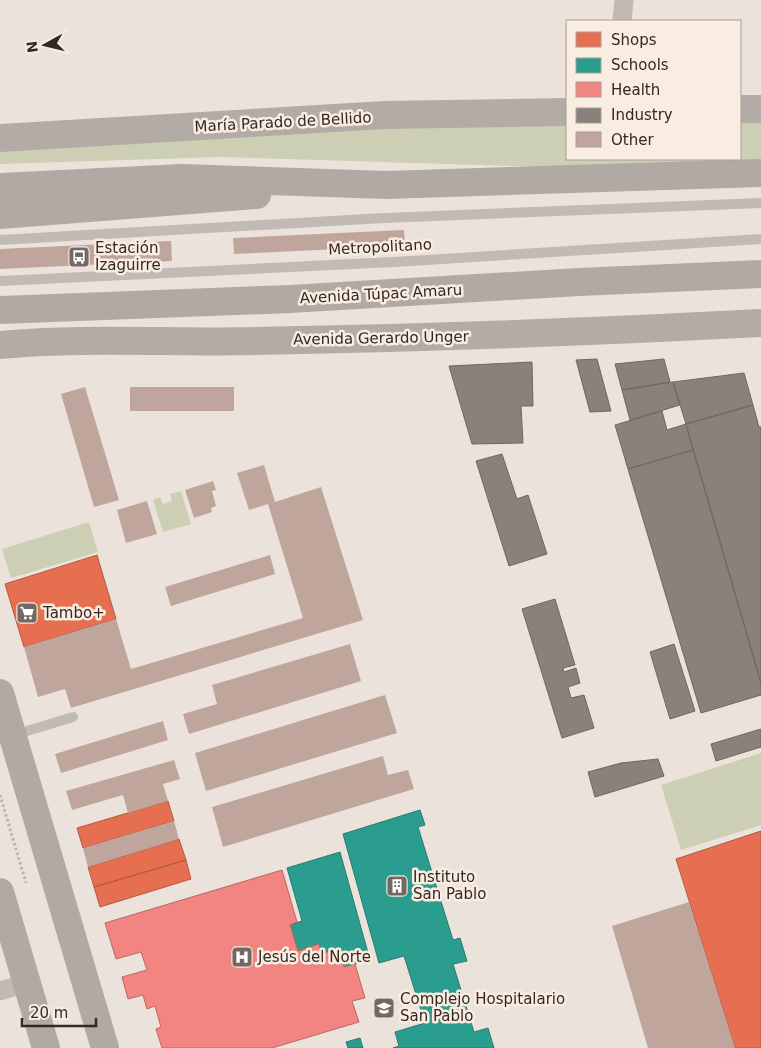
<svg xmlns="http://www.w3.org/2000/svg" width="761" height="1048" font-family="'DejaVu Sans',sans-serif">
<rect width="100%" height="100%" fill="#ebe3db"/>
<path fill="#cdcfb4" d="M761,115v52h-215l-326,-10 -220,7v-17l222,-16 345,-10v38h173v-43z
M181,491l10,33 -28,8 -10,-32 7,-3 3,7 9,-3 -2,-7z
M89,522l9,30 -87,26 -9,-29z
M761,753v72l-80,25 -20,-65z"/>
<path fill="#e76f51" stroke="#b15a44" d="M97,555l19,64 -92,28 -19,-63z
M168,801l6,20 -91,27 -6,-20z
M761,831v217h-26l-59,-189z
M179,839l7,21 -92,27 -6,-20z
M186,860l5,19 -91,28 -6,-20z"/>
<path fill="#2a9d8f" stroke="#2d7a6f" d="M420,810l5,15 -7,2 35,113 7,-2 7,23 -14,3 21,68 14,-4 6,20h-101l6,-2 -4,-14 30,-9 -21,-67 -25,7 -36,-129z
M340,852l30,108 -26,7 -5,-18 -18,5 -2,-10 -21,7 -8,-26 12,-4 -15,-53z
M360,1038l3,10h-15l-2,-6z"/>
<path fill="#f28482" stroke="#b96866" d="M282,870l15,52 -7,3 8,26 21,-7 2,10 18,-5 5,18 11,-3 10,34 -13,3 7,21 -87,26h-110l-6,-19 5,-2 -6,-21 -8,3 -4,-14 -15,4 -6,-22 25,-7 -6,-18 -25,7 -11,-36z"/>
<path fill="#8a817c" stroke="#706662" d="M597,359l14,52 -21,1 -14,-52z
M664,359l6,23 -48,8 -7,-26z
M532,362l1,44h-12l2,37 -51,1 -23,-78z
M744,373l9,32 -67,19 -13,-42z
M673,382l7,23 -50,15 -8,-30z
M753,405l6,22h2v256l-75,-259z
M662,411l5,19 19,-6 7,26 -65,19 -13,-44z
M693,450l68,233v12l-60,18 -73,-244z
M502,454l15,45 11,-4 19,59 -38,12 -33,-105z
M555,599l20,66 -12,3 1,4 12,-4 4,15 -12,4 3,11 13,-3 10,33 -32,10 -40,-129z
M674,644l21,67 -25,8 -20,-67z
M761,729v18l-45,14 -5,-17z
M658,759l6,17 -69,21 -7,-25 33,-9z"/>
<path fill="#bfa59c" d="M404,230l1,16 -171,8 -1,-16z
M171,241l1,20 -172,8v-20z
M85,387l34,113 -25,7 -33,-113z
M130,387h104v24h-104z
M264,465l11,37 46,-15 42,133 -292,88 -6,-19 -27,8 -14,-50 92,-28 15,50 172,-51 -35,-114 -19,6 -12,-37z
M213,481l3,9 -4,1 4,15 -5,2 1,4 -18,6 -9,-28z
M147,501l10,33 -31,9 -9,-33z
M270,555l5,19 -104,32 -6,-19z
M350,644l11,37 -172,53 -6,-20 34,-10 -5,-19z
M385,695l12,38 -191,58 -11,-38z
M163,721l5,19 -107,33 -6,-19z
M383,756l5,19 20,-5 6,19 -191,58 -11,-40z
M174,760l6,19 -17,5 5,17 -40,12 -5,-18 -51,15 -6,-19z
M174,821l5,18 -91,28 -5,-19z
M689,902l46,146h-87l-36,-122z"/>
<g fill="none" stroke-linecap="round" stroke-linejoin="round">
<path stroke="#bbb3ae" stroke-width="3" stroke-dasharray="2.5 2.5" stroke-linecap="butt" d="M0,795l26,88"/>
<path stroke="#c2bab5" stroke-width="10" d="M0,240l384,-22 377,-15
M0,281l394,-19 367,-23
M14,735l59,-18"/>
<path stroke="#c2bab5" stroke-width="19" d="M622,21l2,-21
M0,991l27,-8"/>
<path stroke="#b3aba5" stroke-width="28" d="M740,109h21
M0,138l385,-23 182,-3
M0,345c85,-8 171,-2 256,-4 169,-3 337,-9 505,-18"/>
<path stroke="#b1a9a4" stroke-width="28" d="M0,187l182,-9 204,7 375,-12
M0,215l257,-20
M0,310l290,-11 289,-17 182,-8
M0,693l105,355
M0,892l46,156"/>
</g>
<defs>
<g id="bus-square" transform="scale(1.125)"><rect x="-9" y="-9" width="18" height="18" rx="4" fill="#736964" stroke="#f9ece1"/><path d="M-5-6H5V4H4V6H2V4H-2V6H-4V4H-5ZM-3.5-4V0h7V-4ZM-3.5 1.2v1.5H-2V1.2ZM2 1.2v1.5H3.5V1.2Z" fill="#fff"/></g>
<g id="supermarket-square" transform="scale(1.125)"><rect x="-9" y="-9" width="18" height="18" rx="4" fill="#736964" stroke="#f9ece1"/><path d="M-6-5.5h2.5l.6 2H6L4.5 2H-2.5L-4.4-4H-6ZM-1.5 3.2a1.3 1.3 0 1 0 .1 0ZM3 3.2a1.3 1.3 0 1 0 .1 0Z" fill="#fff"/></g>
<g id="building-square" transform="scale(1.125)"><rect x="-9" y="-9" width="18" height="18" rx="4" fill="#736964" stroke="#f9ece1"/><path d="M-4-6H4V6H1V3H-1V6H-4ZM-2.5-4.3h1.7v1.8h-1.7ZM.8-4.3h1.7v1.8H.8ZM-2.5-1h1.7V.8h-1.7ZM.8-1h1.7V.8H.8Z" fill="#fff"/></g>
<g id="hospital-square" transform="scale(1.125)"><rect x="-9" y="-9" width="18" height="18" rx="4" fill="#736964" stroke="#f9ece1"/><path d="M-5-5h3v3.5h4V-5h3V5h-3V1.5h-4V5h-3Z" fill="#fff"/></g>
<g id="school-square" transform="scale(1.125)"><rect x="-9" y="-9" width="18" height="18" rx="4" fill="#736964" stroke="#f9ece1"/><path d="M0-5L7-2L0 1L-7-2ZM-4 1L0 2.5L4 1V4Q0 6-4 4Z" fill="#fff"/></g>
</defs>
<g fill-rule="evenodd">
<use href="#bus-square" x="79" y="257"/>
<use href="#supermarket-square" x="27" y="613"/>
<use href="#building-square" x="397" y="886"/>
<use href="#hospital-square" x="242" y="957"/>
<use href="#school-square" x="384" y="1008"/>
</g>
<g text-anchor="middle" stroke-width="5" stroke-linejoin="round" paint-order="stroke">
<g font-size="15" fill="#332824" stroke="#f9ece1">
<text transform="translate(283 122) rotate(-3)" y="5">María Parado de Bellido</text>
<text transform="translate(380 247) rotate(-3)" y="5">Metropolitano</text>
<text transform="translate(381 294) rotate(-3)" y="5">Avenida Túpac Amaru</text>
<text transform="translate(381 338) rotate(-1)" y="5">Avenida Gerardo Unger</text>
</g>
<g font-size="15" fill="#332824" stroke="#f9ece1" text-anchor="start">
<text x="95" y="253">Estación<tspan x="95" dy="17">Izaguirre</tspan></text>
<text x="43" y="618">Tambo+</text>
<text x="413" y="882">Instituto<tspan x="413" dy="17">San Pablo</tspan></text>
<text x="258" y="962">Jesús del Norte</text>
<text x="400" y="1004">Complejo Hospitalario<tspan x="400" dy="17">San Pablo</tspan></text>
</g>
</g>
<rect x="566" y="20" width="175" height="140" fill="#f9ece1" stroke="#aa9e95"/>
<rect x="576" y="32" width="25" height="15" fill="#e76f51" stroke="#aa9e95"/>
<text x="611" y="45" font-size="15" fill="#332824">Shops</text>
<rect x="576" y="58" width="25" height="15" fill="#2a9d8f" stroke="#aa9e95"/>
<text x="611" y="70" font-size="15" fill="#332824">Schools</text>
<rect x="576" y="82" width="25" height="15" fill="#f28482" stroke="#aa9e95"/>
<text x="611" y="95" font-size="15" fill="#332824">Health</text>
<rect x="576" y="108" width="25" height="15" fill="#8a817c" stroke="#aa9e95"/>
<text x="611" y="120" font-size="15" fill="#332824">Industry</text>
<rect x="576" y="132" width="25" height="15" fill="#bfa59c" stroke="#aa9e95"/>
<text x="611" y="145" font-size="15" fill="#332824">Other</text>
<g transform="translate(45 45) rotate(262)" stroke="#f9ece1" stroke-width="4" paint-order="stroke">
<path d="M0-4L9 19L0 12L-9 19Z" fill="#332824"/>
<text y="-8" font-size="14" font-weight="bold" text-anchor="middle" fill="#332824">N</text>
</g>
<path d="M22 1018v8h74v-8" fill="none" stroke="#332824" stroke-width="2.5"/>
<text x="30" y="1018" font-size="15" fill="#332824" stroke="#f9ece1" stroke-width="4" paint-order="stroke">20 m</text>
</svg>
